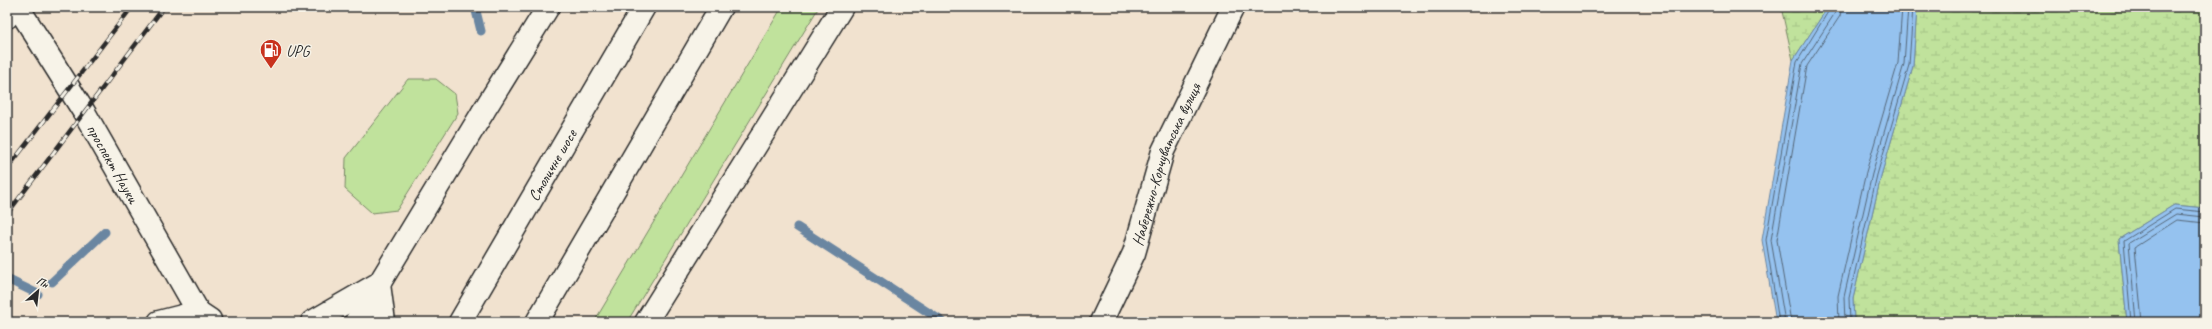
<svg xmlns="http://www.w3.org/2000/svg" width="2212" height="329" font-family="Caveat,sans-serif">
<defs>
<pattern id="wetland-marsh" width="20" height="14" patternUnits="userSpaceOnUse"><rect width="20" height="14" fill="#c0e29c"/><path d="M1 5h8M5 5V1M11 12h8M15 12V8" fill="none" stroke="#a5c287"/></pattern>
</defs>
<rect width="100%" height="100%" fill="#f1e2cf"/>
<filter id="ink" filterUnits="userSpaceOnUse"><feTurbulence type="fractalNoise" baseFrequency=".025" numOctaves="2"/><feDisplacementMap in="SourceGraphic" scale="8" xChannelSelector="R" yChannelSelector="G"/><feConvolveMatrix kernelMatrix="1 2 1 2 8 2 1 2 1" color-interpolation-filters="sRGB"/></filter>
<g filter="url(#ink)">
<path fill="#c0e29c" stroke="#768664" d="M782,7h37l-192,315h-33z
M408,79h28l19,15 3,19 -61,97 -25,3 -27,-24 1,-31z"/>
<path fill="url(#wetland-marsh)" stroke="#768664" d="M1781,7h47l-35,53z
M1917,7h288v201l-31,-3 -55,34 8,83h-273l-1,-23 28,-123 32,-110z"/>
<path fill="#95c2ef" stroke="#6b86a1" d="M1828,7h89l-4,59 -32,110 -28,123 1,23h-78l-14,-82 31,-180z
M2174,205l31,3v114h-78l-8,-83z"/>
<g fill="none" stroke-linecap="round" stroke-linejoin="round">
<path stroke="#556779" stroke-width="1" d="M1779,322l-13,-82 31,-178 34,-55
M1785,322l-14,-82 31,-176 33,-51 1,-6
M1791,322l-14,-82 30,-174 33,-50 2,-9
M1839,322l-1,-26 28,-124 32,-109 4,-56
M1845,322l-1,-25 28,-123 32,-110 4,-57
M1850,322l-1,-24 28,-123 32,-110 4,-58
M2131,322l-7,-81 51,-32 30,3
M2136,322l-7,-79 47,-29 29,3
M2142,322l-7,-75 42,-27 28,3"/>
<path stroke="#6b86a1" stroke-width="9" d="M475,7l6,24
M797,227l146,95
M7,279l31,15
M52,282l53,-50"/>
<g stroke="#2b2b2b" stroke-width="25">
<g id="minor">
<path d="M7,17l5,-10"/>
<path id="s1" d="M1101,322l33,-69 29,-102 70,-144"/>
</g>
</g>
<g stroke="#2b2b2b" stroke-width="25">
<g id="major">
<path id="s2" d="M18,7l66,105 120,210"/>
<path d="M379,284l5,38"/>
<path d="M159,322l39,-10 12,8"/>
<path d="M312,322l64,-37"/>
<path d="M356,322l127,-210"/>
<path d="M646,322l196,-315"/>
</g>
</g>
<g stroke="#2b2b2b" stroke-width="25">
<g id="highway">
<path d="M483,112l65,-105"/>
<path id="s3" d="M460,322l184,-315"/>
<path d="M537,322l184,-315"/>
</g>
</g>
<use href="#minor" stroke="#f7f3e8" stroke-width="22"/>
<use href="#major" stroke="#f7f3e8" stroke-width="22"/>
<use href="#highway" stroke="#f7f3e8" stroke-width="22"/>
<g stroke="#2b2b2b" stroke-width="4.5">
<path id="rail" d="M7,169l125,-162
M7,214l157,-207"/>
</g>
<use href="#rail" stroke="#f7f3e8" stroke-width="3" stroke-dasharray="9" stroke-linecap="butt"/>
</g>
</g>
<defs>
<g id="fuel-pin" transform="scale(1.15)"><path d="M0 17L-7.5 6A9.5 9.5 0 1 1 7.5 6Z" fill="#c8321e" stroke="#f7f3e8"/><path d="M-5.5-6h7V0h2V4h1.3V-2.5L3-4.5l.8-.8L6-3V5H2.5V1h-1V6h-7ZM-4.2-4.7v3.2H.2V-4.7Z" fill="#fff"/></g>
</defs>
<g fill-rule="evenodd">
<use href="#fuel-pin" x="271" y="50"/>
</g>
<g text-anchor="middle" stroke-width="3" stroke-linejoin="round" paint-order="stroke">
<g font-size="16" fill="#2b2b2b" stroke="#f7f3e8" text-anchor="start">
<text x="286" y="56">UPG</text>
</g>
<g font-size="16" fill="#2b2b2b" stroke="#f7f3e8">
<text dy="6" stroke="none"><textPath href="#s2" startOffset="183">проспект Науки</textPath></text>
<text dy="6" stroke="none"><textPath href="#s3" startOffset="182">Столичне шосе</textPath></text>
<text dy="6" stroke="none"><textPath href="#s1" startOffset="171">Набережно-Корчуватська вулиця</textPath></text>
</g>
</g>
<rect width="2212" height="329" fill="none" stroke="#f7f3e8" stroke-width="24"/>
<rect x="12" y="12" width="2188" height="305" fill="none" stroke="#2b2b2b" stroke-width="1.5" filter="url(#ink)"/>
<g transform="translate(38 291) rotate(28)" stroke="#f7f3e8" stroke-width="3" paint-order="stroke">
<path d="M0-3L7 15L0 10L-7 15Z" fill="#2b2b2b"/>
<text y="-6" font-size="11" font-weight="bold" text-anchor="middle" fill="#2b2b2b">Пн</text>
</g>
</svg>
